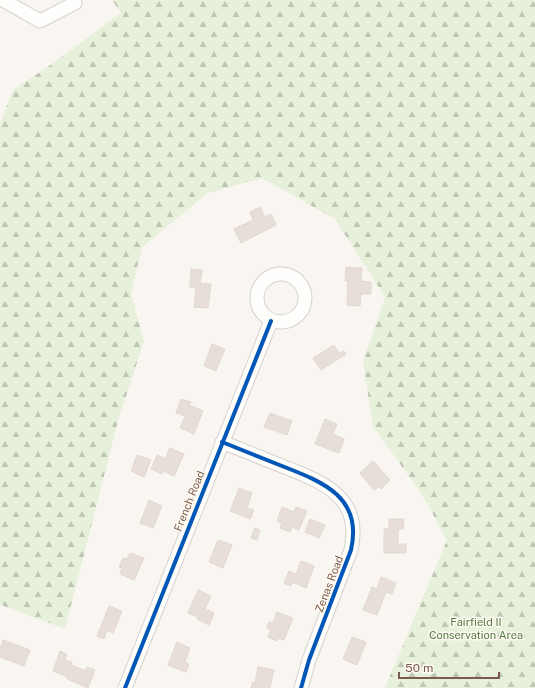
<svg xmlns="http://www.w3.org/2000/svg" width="535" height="688" font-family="'Public Sans',sans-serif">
<defs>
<pattern id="forest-firs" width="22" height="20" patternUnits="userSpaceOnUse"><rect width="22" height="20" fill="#e7f0db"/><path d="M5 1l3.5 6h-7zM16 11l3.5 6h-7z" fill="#c0c6b4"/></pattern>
</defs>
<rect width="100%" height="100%" fill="#f9f5f0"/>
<path fill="url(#forest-firs)" d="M112,0h423v688h-150l62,-148 -25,-46 -49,-67 -10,-65 22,-65 -50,-78 -73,-41 -54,15 -66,54 -11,46 13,48 -26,80 -53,208 -64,-24 -1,-2v-479l13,-34 36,-24 72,-53z"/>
<path fill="#e6ded7" stroke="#e2d8d2" d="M260,207l5,10 6,-3 5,11 -35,18 -7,-14 19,-9 -3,-8z
M346,267l16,1 -1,13 10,1v12h-10l-1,12 -13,-1 1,-24h-3z
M191,269l11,1 -2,13 11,1 -3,24 -14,-1 2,-19 -6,-1z
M212,344l13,5 -9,22 -12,-5z
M334,345l5,8 5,-2 2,3 -25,16 -8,-12z
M181,399l10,3 -2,3 14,6 -9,23 -14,-6 5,-12 -9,-3z
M270,413l22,8 -5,14 -23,-8z
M325,419l12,5 -4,10 11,5 -5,14 -24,-9z
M170,448l14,6 -10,22 -11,-5 -1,3 -11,-5 6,-14 8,4z
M137,455l14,5 -7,17 -13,-6z
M373,461l17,19 -9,9 -2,-2 -5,3 -14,-17z
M239,488l13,5 -5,15 7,2 -4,9 -20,-8z
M149,500l13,6 -9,22 -13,-5z
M282,507l12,5 2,-5 11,4 -8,19 -7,-3 -2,5 -10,-4 2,-5 -5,-2z
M310,519l15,6 -6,13 -14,-6z
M389,519h15l-1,10h-5v15h8v9h-22v-24h5z
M255,528l5,2 -3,10 -6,-2z
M218,540l14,5 -9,23 -14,-6z
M130,553l14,5 -10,22 -14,-6 2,-6 -3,-1 4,-9 4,1z
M301,561l13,5 -8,22 -14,-6 -1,4 -7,-3 5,-12 7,3z
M381,577l15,6 -4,11 -6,-2 -9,23 -14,-5 9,-23 5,2z
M198,590l13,6 -6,13 9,4 -5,12 -12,-6 1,-2 -10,-4z
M109,606l13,5 -9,22 -6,-3 -3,9 -7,-3z
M277,612l16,6 -9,22 -6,-2 -1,3 -9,-4 3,-7 -4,-2 2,-6 4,1z
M352,637l14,5 -9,23 -14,-6z
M3,640l27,10 -6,16 -24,-9v-8z
M177,642l13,6 -5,14 4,2 -3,8 -18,-7z
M60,651l7,3 -2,6 7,2 -1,3 15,6 1,-4 8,3 -7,18 -21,-9 1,-2 -15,-6z
M258,667l16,3 -4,18h-19l2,-6 2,1z"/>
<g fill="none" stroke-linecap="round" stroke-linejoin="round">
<g stroke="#d7d1cb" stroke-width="15">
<path id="minor" d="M3,0l37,21 35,-18
M257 298a24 24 0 1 1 48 0a24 24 0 1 1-48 0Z
M222,442c20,8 40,16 60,24 41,16 81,31 69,84l-42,110 -8,28
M125,688l146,-367"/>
</g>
<use href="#minor" stroke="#fefefd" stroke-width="13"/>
<g stroke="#fffaf3" stroke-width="6">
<path id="cycleway" d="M222,442c20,8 40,16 60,24 41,16 81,31 69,84l-42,110 -8,28
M125,688l146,-367"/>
</g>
<use href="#cycleway" stroke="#0057b8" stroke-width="4"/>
</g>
<g text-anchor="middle" stroke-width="3" stroke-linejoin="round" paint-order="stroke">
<g font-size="11" fill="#7a5c4d" stroke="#fffaf3">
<text transform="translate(189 501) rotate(-68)" y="4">French Road</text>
<text transform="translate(329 584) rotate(-69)" y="4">Zenas Road</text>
</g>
<g font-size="11" fill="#537a41" stroke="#fffaf3">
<text x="476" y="626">Fairfield II<tspan x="476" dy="13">Conservation Area</tspan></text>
</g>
</g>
<path d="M399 672v6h100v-6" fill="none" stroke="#7a5c4d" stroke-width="2"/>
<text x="405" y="672" font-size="12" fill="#7a5c4d" stroke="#fffaf3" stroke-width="3" paint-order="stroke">50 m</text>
</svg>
